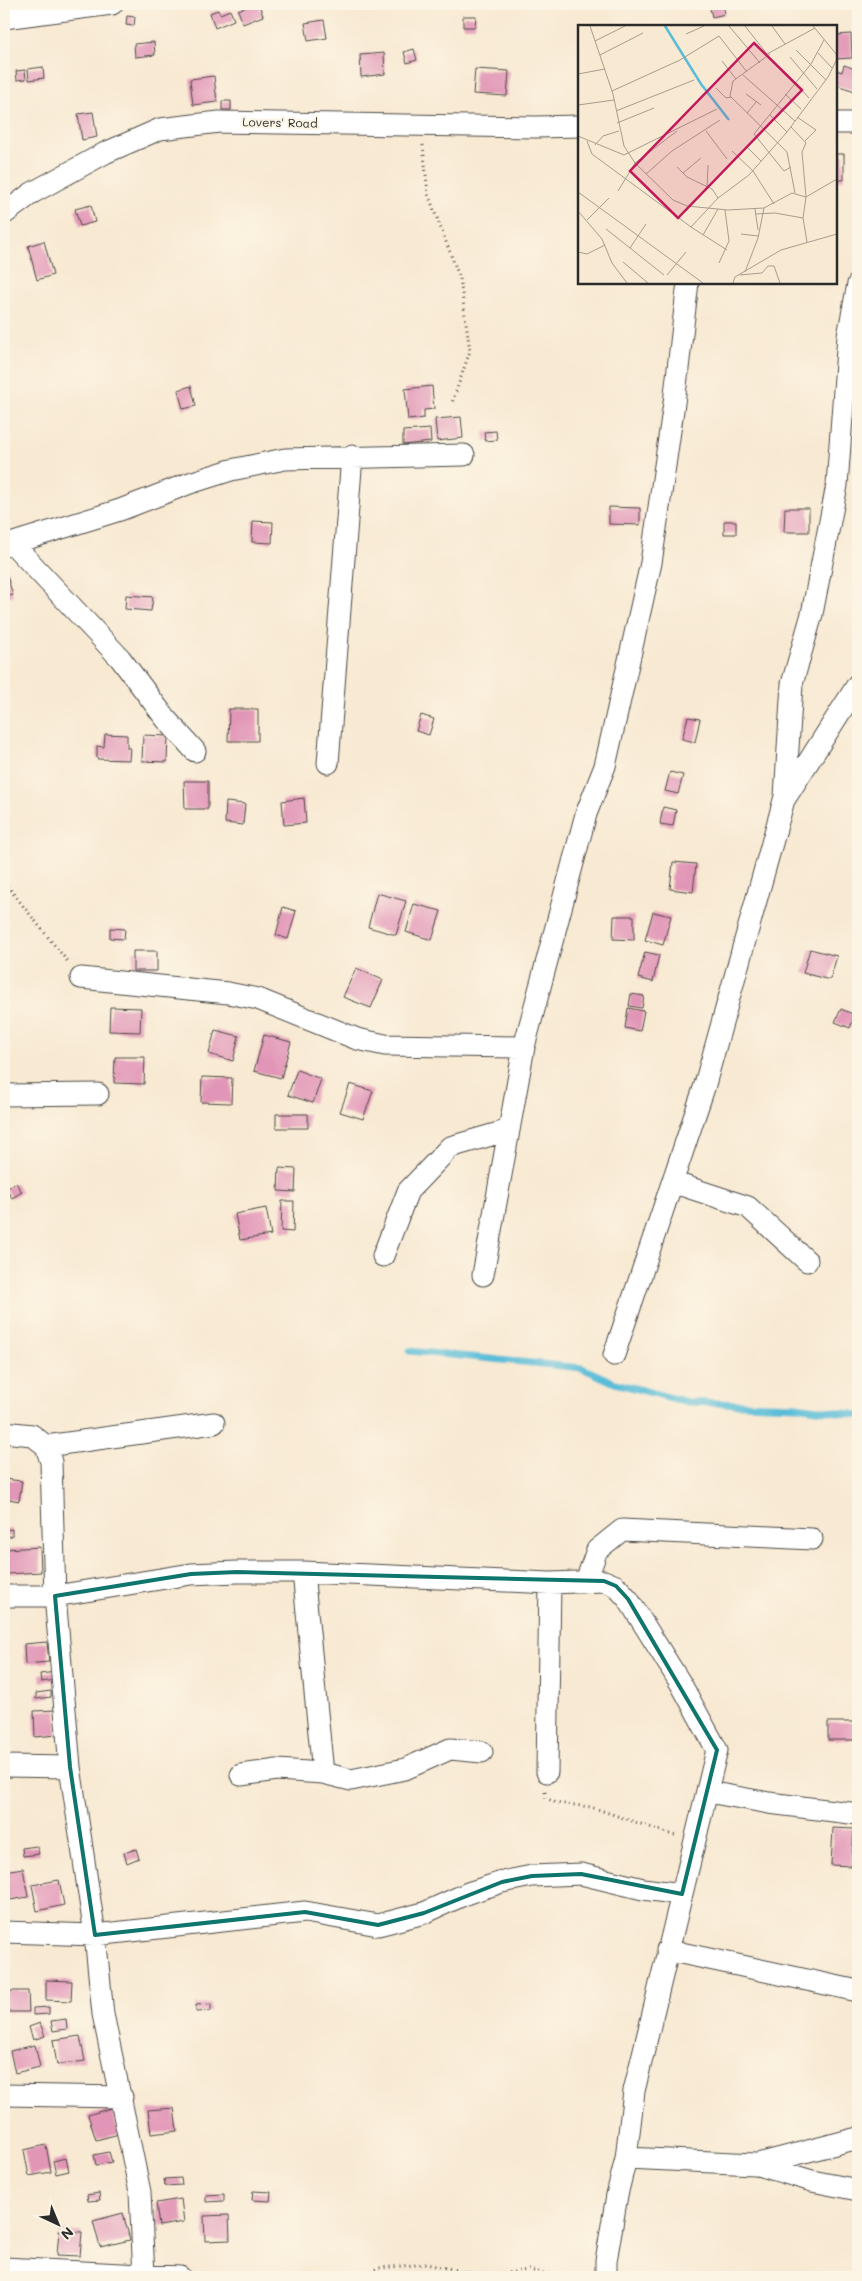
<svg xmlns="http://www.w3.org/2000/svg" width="862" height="2281" font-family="Mali,sans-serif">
<rect width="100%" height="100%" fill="#fcf5e5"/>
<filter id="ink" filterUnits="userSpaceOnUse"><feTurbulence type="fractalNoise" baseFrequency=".02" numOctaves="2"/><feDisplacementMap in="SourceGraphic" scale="10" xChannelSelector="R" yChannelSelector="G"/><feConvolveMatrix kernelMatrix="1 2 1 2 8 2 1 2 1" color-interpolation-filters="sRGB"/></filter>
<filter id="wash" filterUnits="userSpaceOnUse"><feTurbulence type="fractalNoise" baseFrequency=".0096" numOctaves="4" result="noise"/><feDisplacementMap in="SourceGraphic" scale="20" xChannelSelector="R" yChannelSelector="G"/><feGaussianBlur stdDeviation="1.12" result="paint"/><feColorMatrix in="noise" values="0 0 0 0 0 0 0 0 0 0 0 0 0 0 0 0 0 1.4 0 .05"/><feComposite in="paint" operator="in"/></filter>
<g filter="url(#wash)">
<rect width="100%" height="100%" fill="#f8e9d2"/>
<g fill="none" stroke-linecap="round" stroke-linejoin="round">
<path stroke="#5abdd8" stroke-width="7" d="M410,1351l172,17 33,15 72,19 109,4 62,9"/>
</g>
<g id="blocks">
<path fill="#e296b7" d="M255,4h4l4,12 -20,8 -5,-14z
M709,4h14l2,10 -13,3z
M218,10l2,4 10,-4 4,10 -19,8 -5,-15z
M127,16l8,1 -1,9 -8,-1z
M463,16h13l-1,11h-12z
M324,20l3,18 -19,3 -3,-18z
M851,34l1,24 -16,1v-24z
M154,42l1,13 -20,2 -1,-13z
M414,49l3,11 -10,3 -3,-11z
M384,53l1,21 -24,3 -1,-22z
M844,65l14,5v22l-22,-7v-15l6,2z
M43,67l1,11 -15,2 -1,-11z
M475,69l34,2 -2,25 -34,-2z
M25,70l1,9 -9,1 -1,-9z
M214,76l3,26 -24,3 -3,-26z
M222,101h9v9h-9z
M93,112l4,25 -15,3 -4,-26z
M836,154h8v26h-8z
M91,205l4,17 -15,4 -5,-17z
M44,241l9,34 -16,5 -9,-34z
M191,386l5,20 -13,3 -5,-19z
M432,386l2,23 -10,1v8l-16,2 -3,-31z
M461,417l2,21 -26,3 -2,-22z
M430,429l1,13 -28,3v-14z
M496,431l1,9 -12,1 -1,-9z
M609,507l31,1v17l-31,-1z
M785,508h24v24h-25z
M253,521l20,1 -1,21 -20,-1z
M724,521h12v13h-12z
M4,569h1l8,26 -9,3z
M126,595l27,2 -2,14 -26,-2z
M229,709h29v32h-30z
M421,715l13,4 -5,16 -13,-4z
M688,717l12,2 -5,23 -13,-3z
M105,734l22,1v13h3l-1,12 -32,-1v-13l7,1z
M143,735l25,1 -1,26 -25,-1z
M670,772l13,3 -5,19 -13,-3z
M184,781h24v28h-23z
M304,798l2,25 -22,2 -2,-24z
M226,802l19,2 -2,21 -18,-2z
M663,807l13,3 -3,16 -13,-2z
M673,862l23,2 -3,28 -23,-3z
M377,893l29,8 -10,34 -28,-8z
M414,904l27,7 -9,29 -26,-8z
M283,907l13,4 -8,28 -12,-4z
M653,912l18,4 -8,29 -18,-5z
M614,916h20v24l-21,-1z
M110,928l15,1 -1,10 -14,-1z
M810,949l27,7 -7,24 -27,-7z
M133,951h24v20h-24z
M645,952l14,3 -6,27 -15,-4z
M356,968l27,12 -12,28 -28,-11z
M631,994l13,2 -2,12 -13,-2z
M110,1007l31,1 -1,24 -31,-1z
M628,1008l16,3 -4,20 -15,-3z
M841,1009l14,6 -5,13 -15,-6z
M215,1030l24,6 -6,25 -24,-7z
M264,1035l27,7 -10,36 -27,-7z
M115,1057h30l-1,27 -30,-1z
M297,1070l24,9 -8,24 -25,-8z
M202,1077l30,1 -1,25 -30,-1z
M350,1084l23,7 -10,28 -23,-7z
M276,1114h32v14h-32z
M279,1168l17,1 -1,23 -17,-1z
M16,1183l6,9 -10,6 -6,-9z
M282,1201h12l-1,31 -12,-1z
M266,1208l5,27 -31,5 -5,-26z
M4,1316h1l1,20h-2z
M4,1479l18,2 -3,20 -15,-3z
M12,1529v7l-8,1v-7z
M40,1547l1,25 -34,2 -1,-25z
M47,1642l2,20 -24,2 -1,-20z
M56,1672v8l-15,2 -1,-8z
M51,1691v6l-15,2v-6z
M56,1710l1,25 -22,2 -1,-26z
M828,1722h30v18h-30z
M833,1828l21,1 -2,37 -21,-1z
M37,1846l2,8 -16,2 -1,-8z
M136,1849l3,9 -12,5 -3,-10z
M23,1868l5,29 -24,4v-30z
M59,1880l5,25 -27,6 -5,-26z
M46,1980l26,1 -1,20 -25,-1z
M4,1991h24l1,21h-25z
M211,2004v7l-15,1v-7z
M49,2007v7l-16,1v-7z
M66,2019l1,10 -14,2 -2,-10z
M40,2023l5,13 -12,4 -4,-13z
M80,2036l5,25 -28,4 -4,-25z
M35,2045l5,22 -25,6 -5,-22z
M111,2108l8,26 -23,6 -8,-25z
M174,2108l3,23 -26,3 -3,-24z
M46,2145l5,27 -22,4 -5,-26z
M109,2152l3,10 -16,3 -2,-10z
M66,2158l3,13 -13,3 -3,-13z
M181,2178l1,7 -17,1 -1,-7z
M253,2191l18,1 -1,9 -18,-1z
M99,2193l1,7 -12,1 -1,-6z
M224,2194v7l-18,1v-7z
M181,2199l3,23 -25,4 -3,-23z
M123,2213l7,27 -30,7 -7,-26z
M229,2215l1,25 -25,1 -1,-25z
M59,2231l23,1 -2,24 -23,-1z"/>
</g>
</g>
<g filter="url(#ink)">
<use href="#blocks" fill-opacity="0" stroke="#4a4844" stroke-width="1"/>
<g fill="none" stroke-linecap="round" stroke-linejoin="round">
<g stroke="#4a4844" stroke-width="23">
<path id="minor" d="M4,18l108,-14
M836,123h22
M4,214l28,-21 73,-40 55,-24 59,-7 317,5 44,-1
M13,544l107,114 46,61 29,32
M4,546l116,-36 70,-27 41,-13 54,-11 179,-4
M328,763l24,-307
M785,797l7,-113 20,-70 25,-129 11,-149 10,-52
M81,978l147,15 30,6 99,40 28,6 139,2
M4,1095l94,-1
M672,1182l76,25 59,54
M383,1256l25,-65 25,-26 17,-18 59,-17
M483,1275l41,-228 62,-233 19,-48 46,-203 23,-160 14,-121
M614,1355l90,-267 80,-288 74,-116
M4,1432l28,3 14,11 5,16 4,134 15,171 25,168 8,79 37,178 4,85
M46,1446l168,-23
M303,1572l20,201
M586,1581l11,-31 25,-20 190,9
M4,1596h51l136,-22 46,-2h66l247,11 54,-2 12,5 12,13 53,85 36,66 -83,341 -8,67 -9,37 -11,66v16
M4,1766l66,1
M547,1772l3,-189
M241,1775l36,-5 46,3 28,7 54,-11 45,-20 32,3
M708,1792l61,11 89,11
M4,1932l91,3 210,-23 73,13 46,-12 44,-20 34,-11 30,-6 49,-2 62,15 39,5
M667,1950l191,41
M4,2095l118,2
M626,2158l129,6 57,17 46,9
M758,2164l100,-26
M4,2268l176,9"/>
</g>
<path stroke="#4a4844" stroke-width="3" stroke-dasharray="1 4" stroke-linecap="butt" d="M423,145l5,49 32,85 10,72 -18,52
M4,882l64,80
M545,1792l1,6 10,5 35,4 85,29
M351,2277l28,-9 47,-4 41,8 24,3 38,-5 32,7"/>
<use href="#minor" stroke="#fff" stroke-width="21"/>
</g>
</g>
<path fill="none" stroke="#0f766e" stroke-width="4" stroke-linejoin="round" d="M237,1572l367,9 12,5 12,13 89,151 -35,144 -101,-20 -49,2 -30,6 -78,31 -46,12 -73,-13 -210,23 -25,-168 -15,-171 136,-22z"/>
<g text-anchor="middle" stroke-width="4.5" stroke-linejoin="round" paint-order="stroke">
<g font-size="12" fill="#2b2b2b" stroke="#fcf5e5">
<text transform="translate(280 123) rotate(1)" y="4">Lovers' Road</text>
</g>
</g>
<g transform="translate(578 25)">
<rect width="259" height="259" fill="#f8e9d2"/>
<path fill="none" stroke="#5abdd8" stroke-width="2.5" d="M87,1l36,58 28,36"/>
<path fill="none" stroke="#a69d8f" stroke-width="1" d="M12,1l23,68 11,52 11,17 38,37 14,6 41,4 36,-2 28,-15 14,4M151,1l31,37M167,1l22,28 48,-26M194,1l13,18M235,1l24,29M108,9l18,-8M17,16l30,-15M218,25l30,30M240,28l14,15M192,29l-37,27 -3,15 57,56 8,41M22,30l43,-22M212,32l27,32M144,36l14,18M206,46l25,27M0,49l27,-5M165,50l52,46M138,63l10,10 5,-1M34,66l68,-31 39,-24 28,36M168,69l15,11M207,69l16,15M0,80l36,-5M38,86l78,-31M169,88l10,-12M192,90l17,17M219,92l19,13 -11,11M39,98l37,-15M213,102l15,16 -4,9 4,45M128,106l21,28M0,111l46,19 93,-46M9,116l5,13 99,73 36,23M17,120l8,-9 16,-5M169,122l14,14M154,126l21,20 21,33M99,142l10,10 25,12 6,9M213,142l-7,4 -30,-37 57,-70 13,-24M105,148l18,-15M68,149l26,-23 48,-31M129,162l1,-22M40,166l17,-28 42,-32M0,167l125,91M228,172l-3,21 4,24M228,172l31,-18M177,184l3,21M0,186l24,28 10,24 15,20M177,189l20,-1 28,5M9,195l22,-22M113,202l27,-29 31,-23 38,-43 41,-55 9,-18M28,204l58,46M163,209l17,2M125,210l15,-26M52,223l16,-24M0,227l9,2 18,-9M45,237l25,21M141,238l10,-22 -4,-31M167,247l13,-34 6,-30M89,250l19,-23M162,250l22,-2 6,-7h6l6,17M155,258l2,-6 46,-27 56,-16"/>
<path fill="#c2185b" fill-opacity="0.15" stroke="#c2185b" stroke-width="2.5" d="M176,18l48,47 -124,128 -48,-47z"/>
<rect width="259" height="259" fill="none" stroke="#2b2b2b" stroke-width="2.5"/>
</g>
<rect width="862" height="2281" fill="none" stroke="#fcf5e5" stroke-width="20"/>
<g transform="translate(58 2224) rotate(136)" stroke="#fcf5e5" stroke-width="4" paint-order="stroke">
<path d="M0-4L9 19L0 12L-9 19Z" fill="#2b2b2b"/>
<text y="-8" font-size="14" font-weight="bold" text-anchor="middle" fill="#2b2b2b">N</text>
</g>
</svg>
